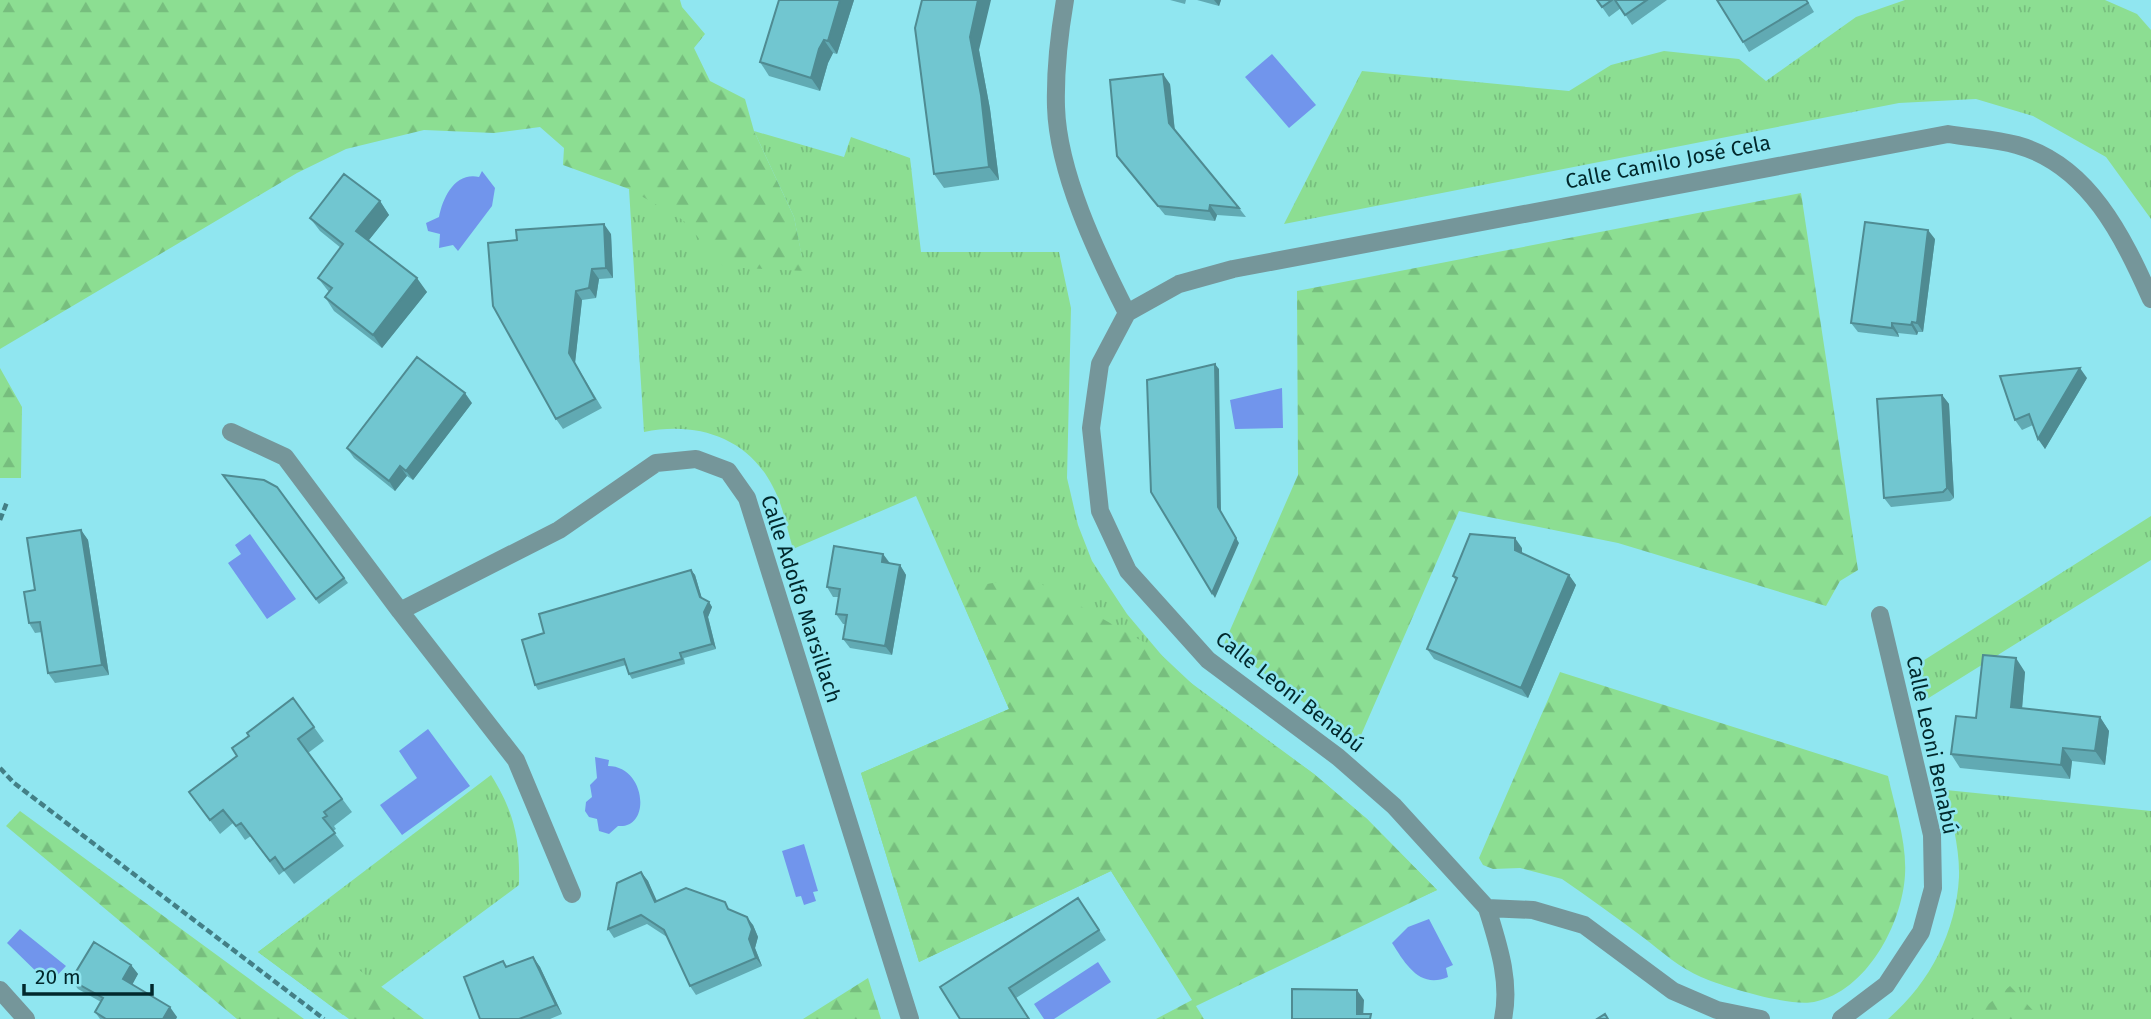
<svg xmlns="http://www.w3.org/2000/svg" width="2151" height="1019" font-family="'Fira Sans',sans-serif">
<defs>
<pattern id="grass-tufts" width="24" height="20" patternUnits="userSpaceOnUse" patternTransform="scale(1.75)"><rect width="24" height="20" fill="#8cde92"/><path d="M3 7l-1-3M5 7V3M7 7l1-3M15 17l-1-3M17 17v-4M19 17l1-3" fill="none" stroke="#77be7e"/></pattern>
<pattern id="forest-firs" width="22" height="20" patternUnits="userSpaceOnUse" patternTransform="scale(1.75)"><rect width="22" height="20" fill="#8cde92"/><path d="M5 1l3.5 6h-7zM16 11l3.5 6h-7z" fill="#77be7e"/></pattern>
</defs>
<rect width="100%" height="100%" fill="#90e6f0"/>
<path fill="url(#grass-tufts)" d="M1905,0h200l32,14 14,16v189l-45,-62 -73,-41 -57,-17 -77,4 -615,121 78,-153 207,20 42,-26 53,-14 75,8 27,22 90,-64z
M754,131l90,26 7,-20 59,21 11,94h138l12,56 -4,170 11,47 14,36 35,53 48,57 139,103 53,45 70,71 -244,110 -82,-129 -192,91 -58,-189 148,-64 -93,-213 -123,53c-6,-20 -10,-44 -20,-62 -25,-50 -77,-66 -129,-55l-15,-243 173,69 -8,-41z
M2151,516v44l-224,139 -9,-35z
M491,775c24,38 29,65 28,110l-176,130 -85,-63z
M1946,790l205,21v208h-263c42,-36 68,-87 71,-142 1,-29 -8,-59 -13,-87z"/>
<path fill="url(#forest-firs)" d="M0,0h680l2,7 23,27 -11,14 16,33 35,18 9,32 40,86 11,54 -81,-4 -41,-47 -54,-31 -66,-24 1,-17 -24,-21 -46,6 -70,-3 -78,19 -49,24 -297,176z
M1801,193l57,377 -18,11 -14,25 -208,-63 -159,-32 -101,231 -134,-98 74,-169 -1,-184z
M0,368l22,39 -1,71h-21z
M1029,577l125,71 51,48 109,78 53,45 70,71 -241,116 8,13h-48l36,-19 -81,-129 -192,91 -58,-189 148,-64 -52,-120z
M1560,672l328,104c7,32 19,66 17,99 -3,49 -38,116 -91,127 -24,5 -90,-15 -113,-25 -21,-9 -39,-25 -57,-39 -27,-20 -54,-40 -82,-59l-42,-11 -27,1 -10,-4 -4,-7z
M20,811l284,208h-67l-231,-193z
M297,923l127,96h-75l-91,-67z
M868,978l13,41h-78z
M2010,986l31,33h-70z"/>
<path fill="#7195ec" d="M1272,54l44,51 -27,23 -44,-51z
M482,171l13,17 -3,18 -34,45 -5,-6 -14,3 1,-14 -12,-3 -2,-8 13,-6c4,-20 16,-45 40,-40z
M1282,388l1,40 -48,1 -5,-29z
M250,534l46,65 -29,20 -39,-56 13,-9 -6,-9z
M428,729l42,57 -68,49 -22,-30 37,-27 -18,-27z
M595,757l14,3 -1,6c38,0 44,63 10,60l-9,8 -10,-3 -2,-12 -8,-2 -4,-6 1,-9 6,-5 -2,-12 7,-7z
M804,844l14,47 -5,1 3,9 -12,4 -3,-9 -5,1 -14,-46z
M1429,919l24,46 -7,3 2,9c-28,12 -42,-12 -56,-34l16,-16z
M20,929l46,37 -17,18 -42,-41z
M1098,962l13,20 -57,37h-10l-10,-15z"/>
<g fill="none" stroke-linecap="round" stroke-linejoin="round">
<path stroke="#437f86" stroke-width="4.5" stroke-dasharray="7 3.5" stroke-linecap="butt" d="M0,520l7,-18
M0,768l14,15 310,236"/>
<path stroke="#75969a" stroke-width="18" d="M1065,0c-6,35 -10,71 -9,107 2,66 41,147 71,206l-27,51 -9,64 9,83 28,60 80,89 130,97 56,49 93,102 46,2 51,15 89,66 44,19 44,9
M1127,313l52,-29 54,-15 715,-135c23,4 47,5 69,11 72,20 106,92 134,154
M231,432l54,25 115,154 159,-81 97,-67 40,-4 32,12 19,27 163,521
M400,611l116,149 56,134
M1487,908c11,36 24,73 16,111
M0,990l26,29
M1841,1019l45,-34 35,-53 12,-44 -1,-53 -52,-220"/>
</g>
<path fill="#61aab3" d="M779,0h75l-17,54 -4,-1 -5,10 -8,28 -51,-15 -9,-14z
M1170,0h16l-1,4z
M1197,0h24l-2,6z
M1597,0h70l-35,25 -11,-17 -12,9z
M1807,0l7,12 -65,40 -6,-10z
M979,50l11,59 9,71 -55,8 -10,-14z
M1170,84l5,47 64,77 7,9 -29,-2 -2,6 -50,-6 -48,-59z
M380,201l9,14 -21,26 59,51 -45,56 -48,-37 -9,-14 4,-5 -11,-14 23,-30 -21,-17 -10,-13z
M611,234l2,44 -14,1 -3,19 -14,2 -7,63 27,45 -39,21 -7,-10 -63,-113z
M1935,239l-12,93h-5l-1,3 -19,-2 1,4 -41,-5 -7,-9z
M2087,378l-42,71 -12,-24 -11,5 -7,-10z
M1942,395l7,9 5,94 -4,3 -59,6 -7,-9z
M472,403l-59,77 -6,-4 -12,15 -41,-33 -7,-10z
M223,475l54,12 71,96 -29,21z
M81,530l7,10 21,135 -54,8 -7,-10 -6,-41 -7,1 -6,-10 6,-33z
M1522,548v5l47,22 7,10 -48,113 -94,-39 -7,-10 29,-68 -3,-5z
M883,554l7,9 10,2 6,10 -14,80 -42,-7 -7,-9 3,-15h-3l-7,-10 3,-17h-6l-6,-10z
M691,570l4,5 7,24 7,3 3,5 -4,10 8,32 -32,9 1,6 -53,15 -3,-5 -3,-9 -88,25 -3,-5 9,-52z
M2025,672l-3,36 78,9 9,14 -4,34 -33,-4 -2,18 -110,-11 -9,-14 25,-36z
M293,698l31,43 -16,12 44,59 -18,14 2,3 -3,2 11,15 -50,38 -10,-13 -5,4 -28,-39 -6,4 -12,-17 -13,11 -31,-42 48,-36 12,-20z
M641,872l7,9 8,20 75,9 22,15 5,12 -3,11 7,18 -66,29 -6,-9 -23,-49 -20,-13 -33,14 -6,-9z
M1078,898l28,42 -90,58 -56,21z
M533,957l7,10 22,47 -12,5h-70l23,-58 4,6z
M131,965l7,9 -6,10 45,33 -1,2h-76l-5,-7 6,-10 -23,-13 -7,-9z"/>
<path fill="#4f8b92" d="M840,0h14l-17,54 -9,-13z
M978,0h13l-12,50 11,59 9,71 -10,-13 -19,-130z
M1214,0h7l-2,6z
M824,40l9,13 -5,10 -8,28 -9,-13 8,-29z
M1163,74l7,10 5,49 -6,-10z
M380,201l9,14 -24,30 -9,-14z
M1210,205l7,10 -2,6 -6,-10z
M604,224l7,10 2,44 -7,-10z
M1928,230l7,9 -12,93 -6,-9z
M592,269l7,10 -3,19 -7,-10z
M417,278l10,14 -45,56 -9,-13z
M576,291l6,9 -7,63 27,45 -33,-55z
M1912,322l6,10 -1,3 -6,-10z
M1892,323l6,10 1,4 -7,-9z
M1215,364l4,5 2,143 18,31 -24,55 -3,-5 6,-86z
M2080,368l7,10 -42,71 -7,-10z
M465,393l7,10 -59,77 -7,-9z
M1942,395l7,9 5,94 -7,-10z
M400,466l7,10 -12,15 -6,-10z
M81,530l7,10 21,135 -7,-10z
M1515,538l7,10v11l-7,-9z
M883,554l7,10 -8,-2z
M900,565l6,10 -14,80 -7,-9z
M691,570l4,5 8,27 -3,-5z
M1569,575l7,10 -48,113 -7,-10z
M709,602l3,5 -4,10 8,32 -4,-5 -8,-32z
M2016,658l9,14 -4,49 -10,-14z
M2100,717l9,14 -4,34 -10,-14z
M2063,748l9,13 -2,18 -9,-14z
M641,872l7,9 13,29 -6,-8z
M747,917l6,8 5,12 -3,11 7,18 -6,-8 -7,-19z
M533,957l7,10 22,47 -6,-9z
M131,965l7,9 -8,15 -7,-10z
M1357,990l7,10 -1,19 -6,-5z
M170,1007l7,10 -1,2h-13z"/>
<path fill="#71c6d0" stroke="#4f8b92" stroke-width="2" d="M779,0h61l-12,41 -4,-1 -5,9 -8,29 -51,-16z
M922,0h56l-8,37 11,58 8,72 -55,7 -19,-146z
M1597,0h15l-10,7z
M1615,0h32l-22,15z
M1717,0h89l2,3 -65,39z
M1163,74l6,49 70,85 -29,-3 -1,6 -51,-5 -41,-50 -7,-76z
M344,174l36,27 -24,30 61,47 -44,57 -48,-38 7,-9 -14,-10 25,-34 -33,-26z
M1865,222l63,8 -11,93 -5,-1 -1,3 -19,-2v5l-41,-5z
M604,224l2,44 -14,1 -3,19 -13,3 -7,62 26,46 -39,20 -63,-113 -5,-63 29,-3 -1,-10z
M417,357l48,36 -59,78 -6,-5 -11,15 -42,-33z
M1215,364l3,143 18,31 -24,55 -61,-101 -4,-112z
M2080,368l-42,71 -9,-25 -14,6 -15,-44z
M1942,395l5,93 -4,4 -59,6 -7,-99z
M223,475l41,5 13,7 67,91 -28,21z
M81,530l21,135 -54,8 -8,-51 -11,1 -5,-31 11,-2 -8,-52z
M1470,534l45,4v12l54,25 -48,113 -94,-39 30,-71 -4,-2z
M834,546l49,8 -1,8 18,3 -15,81 -42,-7 4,-24 -11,-1 4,-25 -13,-2z
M691,570l9,27 9,5 -5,10 8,32 -32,9 2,6 -53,15 -5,-15 -89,26 -13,-45 22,-7 -5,-19z
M1983,655l33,3 -5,49 89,10 -5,34 -32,-3 -2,17 -110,-11 5,-38 20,2z
M293,698l21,29 -16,12 44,60 -18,13 3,4 -4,2 12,15 -51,37 -9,-13 -5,4 -29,-38 -5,3 -13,-16 -13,10 -21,-28 48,-36 -5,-8 17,-12 -2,-3z
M641,872l14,30 31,-14 39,14 3,7 19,8 5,12 -3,10 7,19 -66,28 -26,-56 -23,-15 -33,14 9,-46z
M1078,898l21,32 -90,58 20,31h-69l-20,-32z
M94,942l37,23 -8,14 47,28 -7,12h-57l-11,-7 8,-14 -32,-18z
M533,957l23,48 -37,14h-39l-16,-42 39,-16 3,6z
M1292,989l65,1v24h14l-1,5h-78z
M1605,1014l3,5h-11z"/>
<g text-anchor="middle" stroke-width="5" stroke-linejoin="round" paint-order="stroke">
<g font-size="21" fill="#01282c" stroke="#90e6f0">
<text transform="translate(1668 162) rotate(-11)" y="7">Calle Camilo José Cela</text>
<text transform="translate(801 599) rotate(72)" y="7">Calle Adolfo Marsillach</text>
<text transform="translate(1290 692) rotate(38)" y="7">Calle Leoni Benabú</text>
<text transform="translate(1932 745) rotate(78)" y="7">Calle Leoni Benabú</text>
</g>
</g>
<path d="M24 984v10h128v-10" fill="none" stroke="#01282c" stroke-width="3.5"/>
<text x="35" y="984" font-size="21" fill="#01282c" stroke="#90e6f0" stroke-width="5" paint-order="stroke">20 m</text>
</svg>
